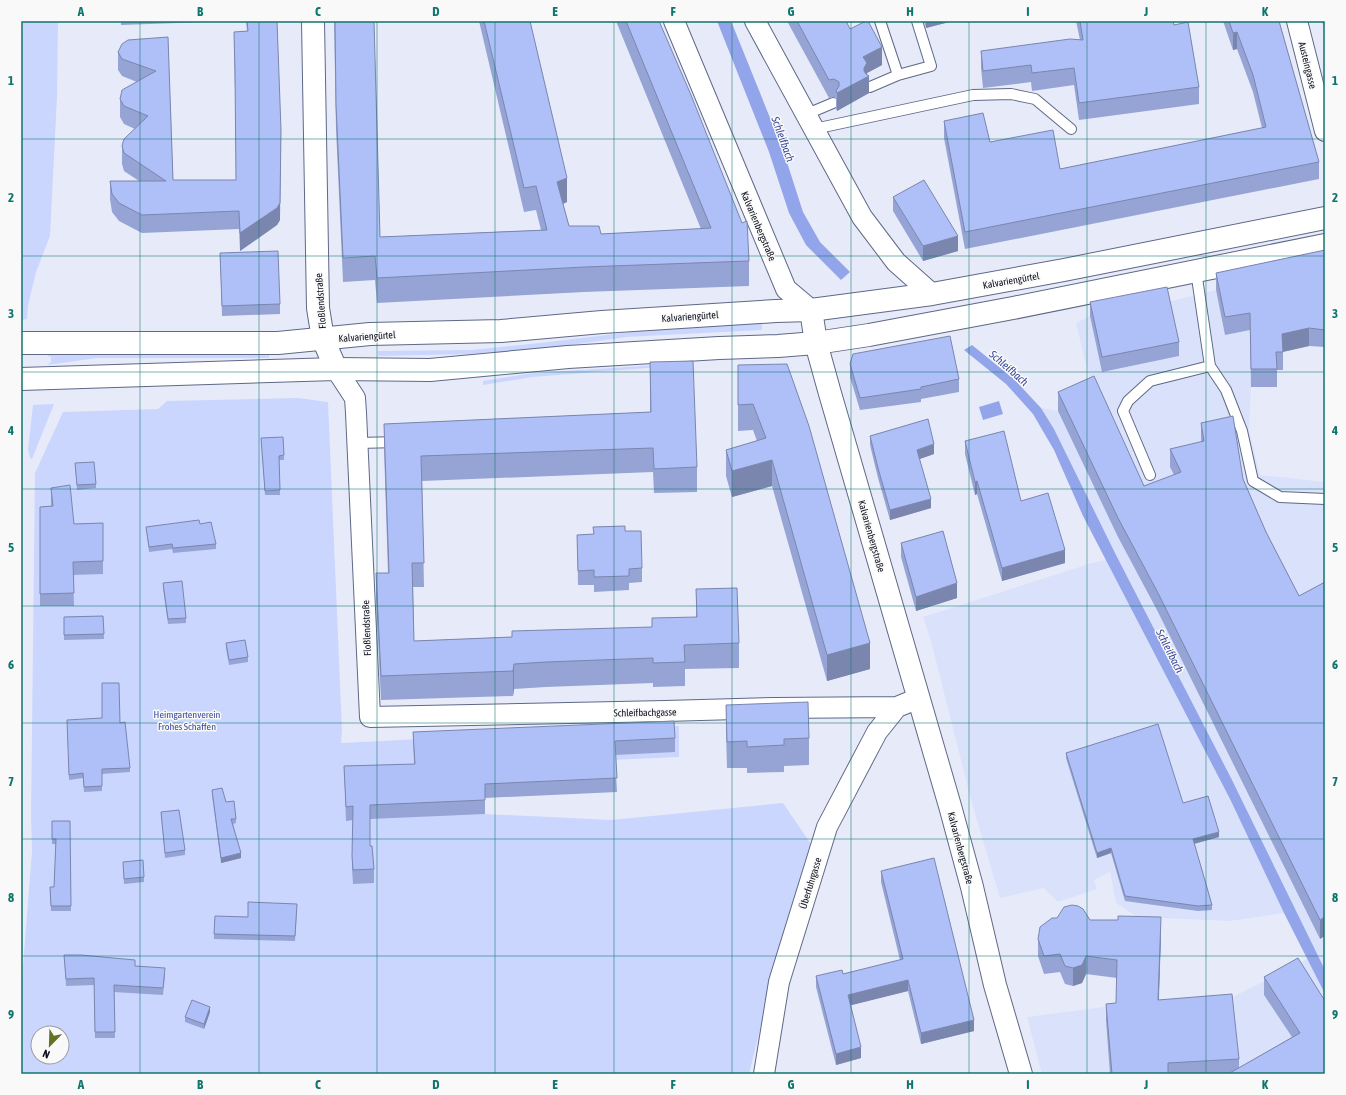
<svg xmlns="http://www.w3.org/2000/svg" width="1346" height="1095" font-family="'Asap Condensed',sans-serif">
<rect width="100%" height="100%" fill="#e7ebf9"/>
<path fill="#dae2fb" d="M1216,290l9,45 25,-5 1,57 -2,43 11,45 65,7v488l-169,-338 -40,-77 -62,-126 -13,-21 17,3 35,-17 -17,-71 14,-7 77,-14z
M1106,560l124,239 54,114 -54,8 -93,-4 -21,-14 -6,-31 -16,8 3,9 -39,13 -14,-14 -44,10 -29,-98 -40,-159 -8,-24 169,-54z
M1307,959l18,35v80h-283l-15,-57 77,-10 129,-10z"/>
<path fill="#cad6fe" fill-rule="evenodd" d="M23,21h35l-1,76 -7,139 -14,36 -8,33 -1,14 -6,1v-265z
M762,322v8l-136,7 -76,11 -81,6 -91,2v-5l93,-1 69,-7 108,-13z
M48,353h221v5h-172l-50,7 4,-3v-5l-3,-1z
M673,364v2l-141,11 -49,8v-4l50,-8z
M298,398l30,4 14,328 -1,13 338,-17v31l-204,9 10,32v16l126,6 172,-17 28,41 -30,101 -32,129h-728v-82l11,-141 -1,-34 4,-344 28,-61 95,-3 9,-8zM38,1033h24v24h-24z
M54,404l-22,55 -2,-1 -2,-9 5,-44z"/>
<path fill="#93a5ea" d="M717,21h14l52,129 20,62 17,30 30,30 -9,8 -35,-35 -17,-32 -20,-61z
M972,345l42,34 27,29 13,21 62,126 115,223 94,192v24l-41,-81 -54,-114 -147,-283 -29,-66 -21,-36 -27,-30 -42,-34z
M999,401l4,13 -20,6 -4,-13z"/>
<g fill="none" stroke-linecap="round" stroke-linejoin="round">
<g stroke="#5f6886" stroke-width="12">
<path id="service" d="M880,21l18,54
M870,87l28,-12 33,-9 -14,-45
M807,114l26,-11
M814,129l159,-34 38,-1 24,5 36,30
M1196,271l14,95 16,24 16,41 11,50 27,16 45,2
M358,443l40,-1
M1150,475l-27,-64 5,-10 22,-20 60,-15"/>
</g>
<g stroke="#5f6886" stroke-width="22">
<path id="minor" d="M674,21l112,268 25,21
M755,21l107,196 34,45 36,32
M1297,21l28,110
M336,369l19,29 1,15 14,304 295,-6 110,-3 122,-1 22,-9
M764,1074l15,-92 48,-155 50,-95 20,-25"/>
</g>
<g stroke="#5f6886" stroke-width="24">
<path id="tertiary" d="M811,310l5,33 13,47 121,416 22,81 23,98 26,89"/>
</g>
<g stroke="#5f6886" stroke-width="24">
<path id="secondary" d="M313,21l5,287 5,31 13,30"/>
</g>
<g stroke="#5f6886" stroke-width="24">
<path id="primary" d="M21,343h257l92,-9 131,-3 101,-9 174,-11 35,-1 121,-16 132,-24 261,-52
M21,379l315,-10 94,1 138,-13 151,-9 59,-2 38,-3 53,-8 144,-27 312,-63"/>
</g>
<use href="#service" stroke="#fff" stroke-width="10"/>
<use href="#minor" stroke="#fff" stroke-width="20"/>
<use href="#tertiary" stroke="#fff" stroke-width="22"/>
<use href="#secondary" stroke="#fff" stroke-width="22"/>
<use href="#primary" stroke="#fff" stroke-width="22"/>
</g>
<path fill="#96a4d5" d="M121,21h113l-113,4z
M246,21h31l3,199 -3,5 -37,26 -1,-22 -97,4 -23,-12 -7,-9 -2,-13v-18h29l-15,-10 -2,-7v-18l13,-17 -11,-5 -4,-7v-18l17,-17 -15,-6 -4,-6v-18l50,-15 5,143h63l-1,-89 -1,-41v-18l13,-1z
M334,21h40l6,216 161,-7 -5,-20 -12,2 -45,-191h51l37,181 -4,2 6,22 32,8 100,-5 -85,-208h43l90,240v25l-165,6 -207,11 -2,-23 -32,2 -7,-153z
M787,21h59l4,8 32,36 -15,8 2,20 -32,18 -1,-2v-11l-2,-1 -5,1z
M924,21h29l-27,7z
M1076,21h97l1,4 25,62v17l-120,16 -5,-35 -42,6 -1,-9 -48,6 -2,-20v-17l99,-11z
M1223,21h56l40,141v17l-354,70 -21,-111v-17l46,21 70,27 202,-41 -9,-36 -16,-43 -4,1z
M1322,21h3v10z
M893,197l65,54 -35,10 -30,-50z
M1325,250v97l-16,-1 -26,6v18h-6v17h-26l-1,-57 -25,5 -9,-45v-17z
M220,253l60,51v10l-58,2z
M1090,302l89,40v14l-77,16 -12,-56z
M650,362l47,105v25l-43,1 -1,-21 -231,9 2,106h-11l1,54 98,-4 140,-10 44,-10v-28l43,54v25l-54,1v17l-32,1v-4l-107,4 -32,2 -1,7 -132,4 -5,-102v-25h12l-4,-125v-24l266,-12z
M850,364l109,15v13l-38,7v3l-61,8 -10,-33z
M738,365l132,304 -43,12 -55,-195 -40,11 -6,-21v-26l31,-9 -4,-11 -15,1z
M1058,392l86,94 30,-11 -4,-8v-18l31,-7v-19l42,56 23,53 33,64 26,-14 -5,357 -162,-327 -40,-75 -60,-126z
M870,436l64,18 -15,5 12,49 -41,12 -12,-42 -8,-33z
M261,438l23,17v5h-5l1,35h-15z
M965,441l100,122 -63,18 -25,-87 -2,1 -10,-41z
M75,463l21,21v4l-19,2z
M51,488l23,36 29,-1v51l-30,1 1,31h-34v-99l11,-1z
M200,524l16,20v5l-43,4 -1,-4 -23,3 -3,-25z
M625,531l17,37v14l-13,1v7l-35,2v-7h-16l-1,-50 16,-1z
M901,543l56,55 -41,13 -15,-54z
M163,583l23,35v5l-18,1 -5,-36z
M103,616l1,23 -40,1v-23z
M226,643l22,14v5l-19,3 -3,-17z
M726,705l83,33v27l-25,1v6l-37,1v-5h-20l-1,-36z
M67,720l53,3 10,45v4l-28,2v17l-18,1 -1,-14 -14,2z
M413,732l262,6v14l-60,3 2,37 -132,6v16l-115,5v27l4,23v14l-21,1 -1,-15 1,-49 -7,1 -2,-55 70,-2z
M1066,753l117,50 36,34 -25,7 18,61v5l-14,1 -73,-10 -14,-48 -14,5 -31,-100z
M212,790l14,12 10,17v4l-3,1 8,34 -20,5 -9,-68z
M161,812l24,38v5l-20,3z
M52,821h18l1,90h-20l-1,-24h4l2,-43h-4z
M123,862l21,15v5l-20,2z
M881,871l93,160 -53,13 -13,-53 -57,14 10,53 -25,7 -20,-78v-11l27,-2 57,-14 -19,-78z
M297,909l-2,32 -81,-2v-5z
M1090,920l71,15 -2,65 80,59v9l53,-31 -28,-42v-18l34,-19 27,116h-215l-4,-53v-17l10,-1 1,-25 -31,-4 -4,9 -9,3 -8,-2 -5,-12 -16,2 -6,-18v-17z
M64,955l71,11 30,9 -2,20 -49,-3 1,46h-20l-1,-53 -28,1z
M210,1012l-6,17 -19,-7v-5z"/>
<path fill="#7a86ae" d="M926,21h27l-27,7z
M1237,32v17l-4,1v-17z
M882,47v18l-15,8v4l2,-1v17l-32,18v-18l26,-36z
M281,130l-1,90 -3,5 -37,26v-18z
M567,178v24l-10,4v-24z
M958,236v15l-35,10v-15z
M1309,328v18l-27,6v-18z
M934,444v10l-17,6v-10z
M772,460v26l-40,11v-26z
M977,481v13l-2,1v-13z
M931,499v9l-41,12v-10z
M1065,550v13l-63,18v-13z
M957,583v15l-41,13v-14z
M870,643v26l-43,12v-26z
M514,664v25l-1,7v-25z
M1219,832v5l-26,7v-5z
M1111,848v5l-14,5v-5z
M241,853v5l-20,5v-5z
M1161,917v18l-3,82v-17z
M1325,917v19l-5,3v-19z
M1086,956v18l-4,9 -9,3v-18z
M908,980v11l-60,15v-11z
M210,1007v5l-6,17v-5z
M974,1020v11l-53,13v-11z
M861,1047v11l-25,7v-11z"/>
<path fill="#afbff8" stroke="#7a86ae" d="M247,21h30l4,109 -1,73 -3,5 -37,25 -1,-22 -97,4 -23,-12 -7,-9 -2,-13h56l-42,-28 -2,-7 2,-7 24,-23 -24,-10 -4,-7 2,-9 34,-19 -34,-12 -4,-7 4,-8 6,-4 40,-3 5,143h63l-1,-107 -1,-41 14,-1z
M335,21h39l6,216 167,-7 -11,-44 -12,2 -40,-167h46l37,157 -10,4 12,44h30l2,8 110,-6 -85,-207h33l32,74 51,128 5,-2 2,40 -165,6 -207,11 -2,-22 -32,2 -7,-153z
M797,21h49l4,8 16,-8h2l14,26 -19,10 4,6 -3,5v3l2,3 3,2 -32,17 -1,-2 3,-5v-4l-5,-3 -5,1z
M1080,21h93l1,4 14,-3 11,65 -120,16 -5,-35 -42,5 -1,-8 -48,6 -2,-20 89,-12 13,1z
M1229,21h50l40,141 -354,70 -21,-111 39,-8 7,29 63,-12 7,39 206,-42 -13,-52 -16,-43 -4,1z
M924,180l34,56 -35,10 -30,-49z
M1325,250v80l-16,-2 -27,6 1,18h-7l1,17h-26l-1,-56 -25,4 -9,-44z
M278,251l2,53 -58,2 -2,-53z
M1167,287l12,55 -77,15 -12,-55z
M950,336l9,43 -38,8v2l-61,9 -10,-34 3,-10z
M693,361l4,106 -43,2 -1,-21 -232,8 3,107h-12l2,78 98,-4v-6l140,-4v-9l45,-1 -1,-28 41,-1 2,55 -55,2 1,17 -32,1v-5l-107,4 -32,2 -1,7 -132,5 -5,-103h13l-5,-149 267,-12 -1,-50z
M787,364l22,62 61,217 -43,12 -55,-195 -40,11 -6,-21 40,-12 -13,-34 -15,1v-40z
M1094,376l50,110 37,-14 -11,-23 34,-8 -3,-18 32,-7 10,63 23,53 33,64 26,-14v335l-5,3 -162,-327 -40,-75 -60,-126z
M928,419l6,25 -17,6 14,49 -41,11 -12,-42 -8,-32z
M1004,431l17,70 27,-8 17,57 -63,18 -25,-87 -2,1 -10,-41z
M283,437l1,18 -5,1 1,34 -15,1 -4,-53z
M94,462l2,22 -19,1 -2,-22z
M70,485l4,39 29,-1v38l-30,1 1,31 -34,1v-87l13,-1 -2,-18z
M199,520l1,4 11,-2 5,22 -43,4 -1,-4 -23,3 -3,-20z
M625,526v5h16l1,37 -13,1v7l-35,1v-7l-16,1 -1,-36 17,-1 -1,-7z
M943,531l14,52 -41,14 -15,-54z
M182,581l4,37 -18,1 -5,-36z
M103,616l1,18 -40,1v-18z
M245,640l3,17 -19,3 -3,-17z
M102,683h17l1,40 5,-1 5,46 -28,1v17l-18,1 -1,-14 -14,2 -2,-55 35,-2z
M808,702l1,36 -25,1v6l-37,2v-6l-20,1 -1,-37z
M674,721l1,17 -60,3 2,37 -132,6v16l-115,5v41h2l2,23 -21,1 -1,-14 1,-50 -7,1 -2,-41 71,-2 -2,-32z
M1158,724l25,79 25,-7 11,36 -26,7 19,66 -14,1 -73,-10 -14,-48 -14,5 -31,-100z
M222,788l4,14 8,-1 2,18h-5l10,34 -20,5 -9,-68z
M179,810l6,40 -20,3 -4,-41z
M52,821h18l1,85h-20l-1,-19h4l2,-48h-4z
M934,858l40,162 -53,13 -13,-53 -60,15 13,52 -25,7 -20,-78 26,-6 1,4 60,-15 -22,-88z
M143,860l1,17 -20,2 -1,-17z
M248,902l49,2 -2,32 -81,-2 1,-18 33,1z
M1072,905l6,1 5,3 7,11h28v-4l43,1 -3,83 74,-6 7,65 -71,4v11h-56l-6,-70 10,-1 1,-43 -31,-4 -4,9 -9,3 -8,-2 -5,-12 -16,2 -6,-17 2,-12 12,-9h5l7,-11z
M64,955h17l54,5v6l30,2 -2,20 -49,-3 1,47h-20l-1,-54 -28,1z
M1298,958l27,43v73h-97l72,-41 -36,-56z
M192,1000l18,7 -6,17 -19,-7z"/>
<path fill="none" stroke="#0f766e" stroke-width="1" stroke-opacity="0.55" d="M140,21v1053M259,21v1053M377,21v1053M495,21v1053M614,21v1053M732,21v1053M851,21v1053M969,21v1053M1087,21v1053M1206,21v1053M21,139h1304M21,256h1304M21,372h1304M21,489h1304M21,606h1304M21,723h1304M21,839h1304M21,956h1304"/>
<g text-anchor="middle" stroke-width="3" stroke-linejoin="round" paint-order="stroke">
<g font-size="10" fill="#0e111d" stroke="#f9f9f9">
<text transform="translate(1308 65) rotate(76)" y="4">Austeingasse</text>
<text transform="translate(759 226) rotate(67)" y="4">Kalvarienbergstraße</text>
<text transform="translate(1011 280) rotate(-10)" y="4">Kalvariengürtel</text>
<text transform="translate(320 301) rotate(-94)" y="4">Floßlendstraße</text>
<text transform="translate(690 316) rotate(-4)" y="4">Kalvariengürtel</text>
<text transform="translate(367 336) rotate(-4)" y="4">Kalvariengürtel</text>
<text transform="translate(872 536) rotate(74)" y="4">Kalvarienbergstraße</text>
<text transform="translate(366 628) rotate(-92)" y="4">Floßlendstraße</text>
<text transform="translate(645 712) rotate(-1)" y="4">Schleifbachgasse</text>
<text transform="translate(961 848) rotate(75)" y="4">Kalvarienbergstraße</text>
<text transform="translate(810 883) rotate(-73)" y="4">Überfuhrgasse</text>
</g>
<g font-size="10" fill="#3d4d9e" stroke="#f9f9f9">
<text x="187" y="718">Heimgartenverein<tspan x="187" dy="12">Frohes Schaffen</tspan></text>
</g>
<g font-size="11" font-style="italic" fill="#394899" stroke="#f9f9f9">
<text transform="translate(783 139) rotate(70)" y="4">Schleifbach</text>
<text transform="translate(1009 368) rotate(41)" y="4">Schleifbach</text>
<text transform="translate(1170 651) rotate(63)" y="4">Schleifbach</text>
</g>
</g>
<rect width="1346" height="1095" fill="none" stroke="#f9f9f9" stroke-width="44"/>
<g transform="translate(50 1045) rotate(203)"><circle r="19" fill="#f9f9f9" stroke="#9b9ca1"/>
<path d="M0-3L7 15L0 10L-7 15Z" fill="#617424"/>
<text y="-6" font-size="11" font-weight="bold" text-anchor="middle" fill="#0e111d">N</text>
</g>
<rect x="22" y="22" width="1302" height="1051" fill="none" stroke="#0f766e" stroke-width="1.5"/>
<g font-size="13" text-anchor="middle" font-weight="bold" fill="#0f766e">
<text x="81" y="16">A</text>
<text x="200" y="16">B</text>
<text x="318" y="16">C</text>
<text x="436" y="16">D</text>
<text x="555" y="16">E</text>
<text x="673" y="16">F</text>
<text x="791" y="16">G</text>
<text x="910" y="16">H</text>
<text x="1028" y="16">I</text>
<text x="1146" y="16">J</text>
<text x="1265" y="16">K</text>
<text x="11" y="85">1</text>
<text x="1335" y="85">1</text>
<text x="11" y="202">2</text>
<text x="1335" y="202">2</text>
<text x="11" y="318">3</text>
<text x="1335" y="318">3</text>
<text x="11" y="435">4</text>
<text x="1335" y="435">4</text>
<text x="11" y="552">5</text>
<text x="1335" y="552">5</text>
<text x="11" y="669">6</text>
<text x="1335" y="669">6</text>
<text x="11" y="786">7</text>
<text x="1335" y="786">7</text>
<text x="11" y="902">8</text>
<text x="1335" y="902">8</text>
<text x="11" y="1019">9</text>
<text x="1335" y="1019">9</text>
<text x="81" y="1089">A</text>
<text x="200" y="1089">B</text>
<text x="318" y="1089">C</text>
<text x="436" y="1089">D</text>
<text x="555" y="1089">E</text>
<text x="673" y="1089">F</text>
<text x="791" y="1089">G</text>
<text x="910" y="1089">H</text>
<text x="1028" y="1089">I</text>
<text x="1146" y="1089">J</text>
<text x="1265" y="1089">K</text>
</g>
</svg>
